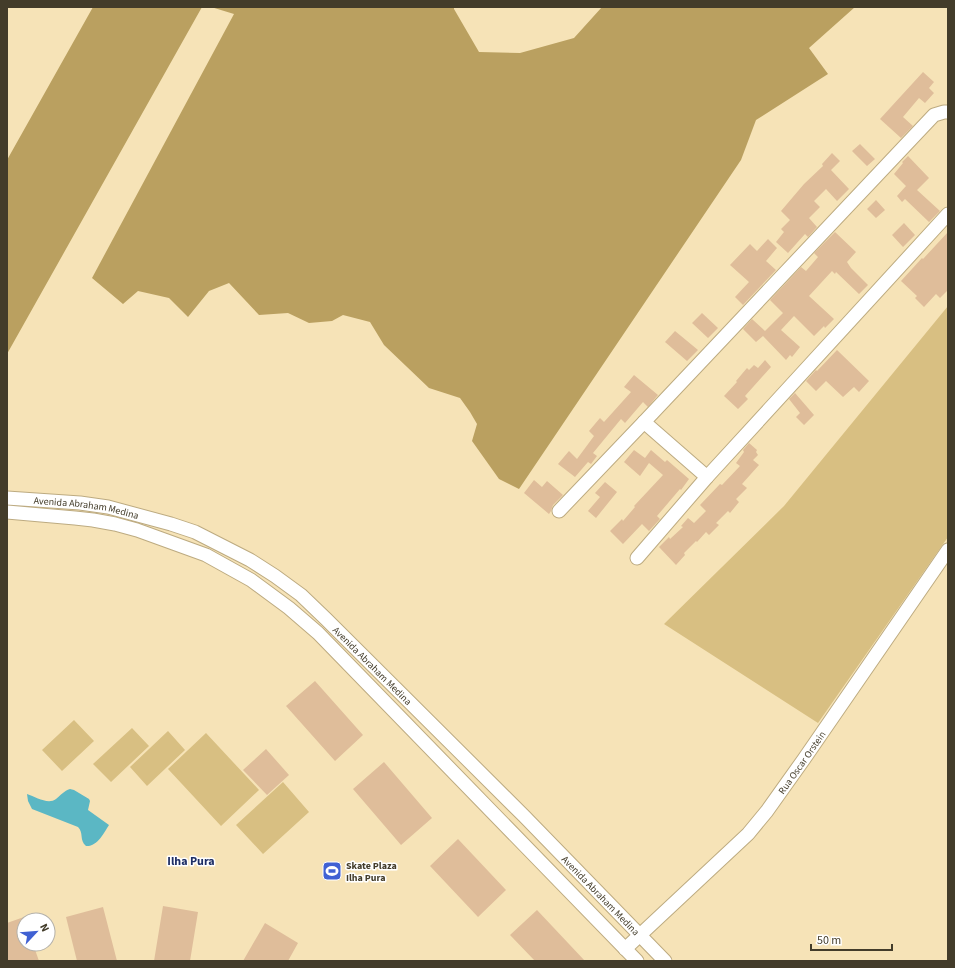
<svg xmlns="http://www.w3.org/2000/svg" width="955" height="968" font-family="'Source Sans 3',sans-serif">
<rect width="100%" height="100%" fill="#f6e3b7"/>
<path fill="#d8bf82" d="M948,306v231l-130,186 -154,-99 120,-118z
M74,720l20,21 -32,30 -20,-21z
M132,728l17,18 -38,36 -18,-18z
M168,731l17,19 -38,36 -17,-19z
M206,733l53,57 -38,36 -53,-57z
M283,782l26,30 -46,42 -27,-29z"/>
<path fill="#baa060" d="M93,7h109l-195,347v-194z
M211,7h243v2l25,43 41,1 54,-15 28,-31h253l-46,41 19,26 -72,46 -15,40 -222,329 -20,-10 -27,-38 5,-17 -7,-12 -10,-14 -31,-10 -45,-43 -14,-23 -27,-7 -11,6 -23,2 -21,-10 -29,2 -30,-32 -20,8 -21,26 -19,-19 -31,-7 -15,13 -31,-26 142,-264z"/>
<path fill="#5bb7c4" d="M70,789l4,1 15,9 1,2 -2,9 21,15c-5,8 -12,22 -23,21 -7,-6 -2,-13 -8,-19l-46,-18 -4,-8 -1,-7c9,3 21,11 29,5 5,-4 8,-8 14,-10z"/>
<path fill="#dfbd9a" d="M923,72l11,10 -5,6 5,5 -9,10 -6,-5 -16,19 10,9 -12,12 -21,-19z
M860,144l15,15 -8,7 -15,-15z
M832,153l8,8 -9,9 18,19 -12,12 -11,-12 -12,12 6,6 -11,11 8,9 -9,10 -3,-3 -17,19 -12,-11 8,-10 -3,-3 9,-9 -9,-9 23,-27 19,-18 -1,-2z
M908,156l21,22 -12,12 23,21 -11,11 -24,-23 -3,3 -5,-6 9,-10 -12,-12 9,-11 -1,-1z
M876,200l9,10 -9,8 -9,-9z
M904,223l11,12 -12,12 -11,-12z
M835,232l21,20 -9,10 4,6 17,17 -9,9 -23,-22 -1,2 -3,-3 -23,25 25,23 -9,9 -1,-2 -10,10 -20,-20 -13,14 19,17 -8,10 -2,-2 -4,5 -23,-24 -7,6 -13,-13 9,-10 13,12 18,-18 -13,-13 31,-33 5,4 12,-14 -4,-4z
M948,232v58l-8,8 -4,-4 -12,13 -9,-9 2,-2 -16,-15 21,-23 1,1z
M768,239l9,9 -11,13 10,9 -33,35 -8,-8 14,-15 -19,-17 20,-21 7,7z
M702,313l16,15 -10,10 -16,-15z
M675,331l23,19 -11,11 -22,-19z
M837,350l32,31 -10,11 -5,-5 -11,10 -17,-16 -10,10 -10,-10 10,-11 1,1z
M765,360l6,7 -26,29 3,3 -10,10 -14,-13 13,-14 -1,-1 11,-13 2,2 5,-5 4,3z
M634,375l24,20 -10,12 -5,-5 -18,21 -4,-4 -28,34 4,3 -6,8 -3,-2 -13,15 -17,-13 11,-13 8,8 17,-23 -5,-5 11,-13 4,4 27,-30 -7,-5z
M795,393l19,22 -10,10 -8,-8 4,-4 -11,-14z
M749,443l8,7 -1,2 2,3 -5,5 6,5 -17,19 5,4 -11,11 3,3 -9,11 -2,-2 -12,12 3,2 -10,10 -3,-3 -9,10 -1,-1 -12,12 1,2 -9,10 -17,-18 10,-10 1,2 13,-12 -2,-1 7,-8 6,5 12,-12 -6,-6 20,-21 2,1 18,-19 -4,-3 8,-11 -1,-2z
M634,450l11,8 6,-8 14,12 2,-2 22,19 -8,11 -1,-1 -23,27 3,3 -11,12 -7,-7 -19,20 -13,-13 12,-12 1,2 12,-14 -1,-1 29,-31 -14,-12 -9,13 -16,-14z
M534,480l8,7 5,-6 16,14 -10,10 -2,6 -2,3 -25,-21z
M605,482l12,10 -21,26 -8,-7 12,-14 -5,-4z
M315,681l48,54 -28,26 -49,-55z
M266,749l23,26 -22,20 -24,-25z
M384,762l48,56 -31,27 -48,-56z
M458,839l48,51 -28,27 -48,-51z
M163,906l35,6 -8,49h-36z
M103,907l14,54h-40l-11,-44z
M537,910l48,51h-50l-25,-26z
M24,917v27h9l6,17h-32v-38z
M265,923l33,20 -10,18h-45z"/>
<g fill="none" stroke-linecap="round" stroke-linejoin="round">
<g stroke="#bdab81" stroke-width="15">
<g id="minor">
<path d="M644,422l63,55"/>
<path id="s1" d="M7,498l73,5 28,4 63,17 24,8 55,28 25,16 26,19 25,24 198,197 141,145"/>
<path d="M559,511l85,-89 290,-307 10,-3h4"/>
<path d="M7,512l68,6 18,2 22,4 22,6 69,25 45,25 38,28 29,25 319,328"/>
<path d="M637,558l70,-81 241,-263"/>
<path id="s2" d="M625,949l123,-115 19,-23 37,-52 144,-209"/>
</g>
</g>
<use href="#minor" stroke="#fff" stroke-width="13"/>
</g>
<defs>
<g id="stadium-square" transform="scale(1)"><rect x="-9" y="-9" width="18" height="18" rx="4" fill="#4061d3" stroke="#fff"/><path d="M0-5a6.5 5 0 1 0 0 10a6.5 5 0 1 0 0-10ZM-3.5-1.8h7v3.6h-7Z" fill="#fff"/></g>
</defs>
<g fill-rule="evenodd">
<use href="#stadium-square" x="332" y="871"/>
</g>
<g text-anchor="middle" stroke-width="3" stroke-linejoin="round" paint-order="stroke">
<g font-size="10" fill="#433c2a" stroke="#fff">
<text dy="4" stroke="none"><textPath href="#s1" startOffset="80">Avenida Abraham Medina</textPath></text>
<text dy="4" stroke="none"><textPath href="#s1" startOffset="416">Avenida Abraham Medina</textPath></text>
<text dy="4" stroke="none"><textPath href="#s2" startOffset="258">Rua Oscar Orstein</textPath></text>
<text dy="4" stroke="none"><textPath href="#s1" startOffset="740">Avenida Abraham Medina</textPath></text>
</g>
<g font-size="10" font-weight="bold" fill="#433c2a" stroke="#fff" text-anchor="start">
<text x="346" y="869">Skate Plaza<tspan x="346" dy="12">Ilha Pura</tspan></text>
</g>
<g font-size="12" font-weight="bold" fill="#1d2e65" stroke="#fff">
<text x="191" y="865">Ilha Pura</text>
</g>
</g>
<rect width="955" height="968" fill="none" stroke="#433c2a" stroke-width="16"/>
<g transform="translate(36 932) rotate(64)"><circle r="19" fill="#ffffff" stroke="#b4b1aa"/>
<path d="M0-3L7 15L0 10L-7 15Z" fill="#4061d3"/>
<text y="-6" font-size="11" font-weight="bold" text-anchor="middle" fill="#433c2a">N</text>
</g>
<path d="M811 944v6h81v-6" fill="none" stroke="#433c2a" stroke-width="2"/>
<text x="817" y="944" font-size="12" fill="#433c2a" stroke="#ffffff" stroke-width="3" paint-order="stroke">50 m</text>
</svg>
